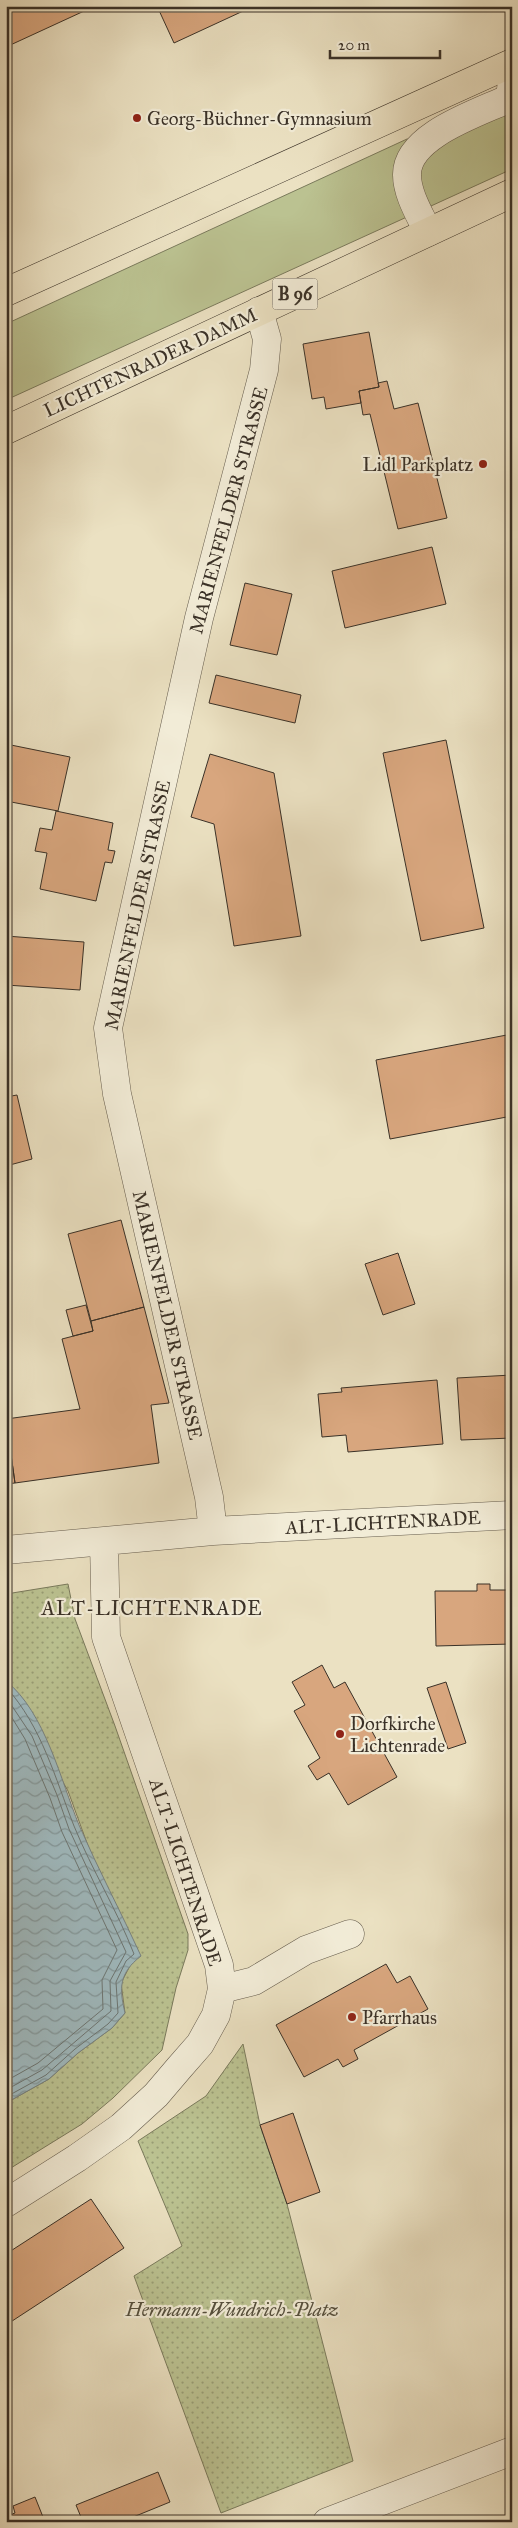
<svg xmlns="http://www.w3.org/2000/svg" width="518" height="2528" font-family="'IM FELL Great Primer',serif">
<defs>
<pattern id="park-dots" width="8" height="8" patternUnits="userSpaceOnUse" patternTransform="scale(1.25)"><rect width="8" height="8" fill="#bbc291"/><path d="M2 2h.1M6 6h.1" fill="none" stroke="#999e76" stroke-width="1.8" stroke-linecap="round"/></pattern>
<pattern id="water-waves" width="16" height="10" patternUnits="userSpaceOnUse" patternTransform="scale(1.25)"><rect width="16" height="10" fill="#9fbac0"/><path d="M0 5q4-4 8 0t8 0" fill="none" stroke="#83989c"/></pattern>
</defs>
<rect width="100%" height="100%" fill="#ebe1c2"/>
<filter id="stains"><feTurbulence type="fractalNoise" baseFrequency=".004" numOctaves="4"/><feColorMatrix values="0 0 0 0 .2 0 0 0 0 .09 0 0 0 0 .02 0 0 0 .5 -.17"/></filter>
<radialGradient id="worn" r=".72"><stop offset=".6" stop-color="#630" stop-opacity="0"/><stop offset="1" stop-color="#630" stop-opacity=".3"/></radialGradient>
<path fill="#bbc291" stroke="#7a7a5c" d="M512,108v61l-506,231v-76l401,-185 36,5z"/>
<path fill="url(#park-dots)" stroke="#7a7a5c" d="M68,1584l7,35 40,107 73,208v16l-12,38 -14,62 -49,48 -31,26 -76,47v-68l43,-24 29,-26 34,-25 13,-15 -4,-30 10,-19 -63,-173 -62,-110v-87z
M243,2044l17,81 27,79 66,257 -132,52 -87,-237 48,-30 -44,-105 68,-45z"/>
<path fill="url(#water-waves)" stroke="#778383" d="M6,1681c39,31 55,100 73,144 19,44 42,87 62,131 -22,17 -22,32 -16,57l-13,15 -34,25 -29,26 -43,24z"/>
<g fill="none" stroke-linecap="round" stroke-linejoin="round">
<path stroke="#6c7674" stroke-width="1" d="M6,1687c36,40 49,91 68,139 18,44 43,84 60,128l-8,7 -10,21 2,31 -10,11 -33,25 -29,26 -40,22
M6,1697l26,39 25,59 12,34 57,123 -16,29 1,30 -69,59 -36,20
M6,1708l19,31 25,59 12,34 55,118 -15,30 1,29 -65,54 -32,18"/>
</g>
<path fill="#d8a67e" stroke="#3a3127" d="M6,6h89l-89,41z
M157,6h97l-80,37z
M369,332l10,55 -20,4 2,12 -35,6 -2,-12 -12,2 -9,-55z
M387,381l7,28 24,-6 29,115 -49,11 -28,-115 -7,1 -4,-24 20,-4 -1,-4z
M432,547l14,57 -101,24 -13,-57z
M245,583l47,11 -15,61 -47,-10z
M216,675l85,20 -6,28 -86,-20z
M446,740l38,188 -63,13 -38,-188z
M6,744l64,13 -12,54 -52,-10z
M210,754l64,19 27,163 -67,10 -20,-122 -23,-7z
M56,811l57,12 -5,27 7,1 -3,12 -7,-1 -9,39 -56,-12 7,-36 -12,-2 5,-23 12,2z
M6,936l78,6 -4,48 -74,-5z
M512,1034v82l-122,23 -14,-79z
M17,1095l15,64 -26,7v-69z
M121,1220l23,87 -53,14 -23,-87z
M398,1253l17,51 -32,11 -18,-51z
M512,1283v17l-4,-11z
M86,1305l7,26 -20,5 -7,-26z
M144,1307l25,96 -18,2 8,58 -144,20 -9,-64 74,-10 -18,-70 31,-8 -2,-10z
M512,1375v63l-51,2 -4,-62z
M437,1380l6,64 -95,8 -2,-17 -24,2 -4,-43 24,-2 -1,-4z
M6,1419l9,64 -9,1z
M477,1584h13v6h22v54l-76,2 -1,-55h42z
M322,1665l12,23 11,-6 52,95 -49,28 -19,-32 -12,7 -9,-14 12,-8 -26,-47 11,-6 -13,-23z
M446,1682l20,61 -18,6 -21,-61z
M386,1964l11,19 13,-7 18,33 -74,41 4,9 -15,8 -5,-8 -34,18 -28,-52z
M293,2113l27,79 -33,12 -27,-79z
M91,2199l33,49 -118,77v-71z
M158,2472l12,30 -49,20h-38l-7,-17z
M35,2497l10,25h-39v-12l3,5 6,-2 -2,-7z"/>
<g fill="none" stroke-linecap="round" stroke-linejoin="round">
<g stroke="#665d4e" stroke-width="29">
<path id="minor" d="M428,232c-8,-17 -21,-38 -21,-57 -1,-40 74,-63 103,-77l2,-17
M213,1531l-4,-34 -92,-403 -9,-66 91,-410 65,-248 3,-31 -8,-28
M6,1550l207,-19 299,-16
M222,1989l32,-8 52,-31 44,-16
M6,2203l71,-45 44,-31 35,-32 23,-27 21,-24 16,-29 6,-26 -3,-24 -113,-328 -2,-96
M327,2522l185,-71"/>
</g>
<g stroke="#3a3127" stroke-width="29">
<path id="major" d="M6,292l506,-229
M6,430l506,-237"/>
</g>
<use href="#minor" stroke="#f2ecd7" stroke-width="28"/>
<use href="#major" stroke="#ebe1c2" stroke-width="28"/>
</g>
<g fill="#8f2418" stroke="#f2ecd7" stroke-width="2">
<circle cx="137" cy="118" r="5"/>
<circle cx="483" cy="464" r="5"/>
<circle cx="340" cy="1734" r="5"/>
<circle cx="352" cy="2017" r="5"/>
</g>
<g text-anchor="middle" stroke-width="4.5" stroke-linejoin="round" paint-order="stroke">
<rect fill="#f2ecd7" stroke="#71695c" stroke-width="1" x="272.5" y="278.5" width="45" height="31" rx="4"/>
<g font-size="18" font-weight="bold" fill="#3a3127">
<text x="295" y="300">B 96</text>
</g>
<g font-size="19" fill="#3a3127" stroke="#f2ecd7" text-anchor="start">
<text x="147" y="125">Georg-Büchner-Gymnasium</text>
<text x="473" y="471" text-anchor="end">Lidl Parkplatz</text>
<text x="350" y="1730">Dorfkirche<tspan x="350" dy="22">Lichtenrade</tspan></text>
<text x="362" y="2024">Pfarrhaus</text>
</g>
<g font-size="19" fill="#3a3127" stroke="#f2ecd7">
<text transform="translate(150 362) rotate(-25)" y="7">LICHTENRADER DAMM</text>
<text transform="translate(228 510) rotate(-75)" y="7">MARIENFELDER STRASSE</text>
<text transform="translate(137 905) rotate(-78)" y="7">MARIENFELDER STRASSE</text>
<text transform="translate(168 1315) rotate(77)" y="7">MARIENFELDER STRASSE</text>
<text transform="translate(383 1522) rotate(-3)" y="7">ALT-LICHTENRADE</text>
<text transform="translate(186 1872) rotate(72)" y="7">ALT-LICHTENRADE</text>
</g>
<g font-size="19" font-style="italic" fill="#544e3c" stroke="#f2ecd7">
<text x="232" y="2316">Hermann-Wundrich-Platz</text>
</g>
<g font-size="20" letter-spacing="1" fill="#3a3127" stroke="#f2ecd7">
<text x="152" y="1615">ALT-LICHTENRADE</text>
</g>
</g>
<rect width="518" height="2528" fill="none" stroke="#ebe1c2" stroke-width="25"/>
<rect x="8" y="8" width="503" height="2513" fill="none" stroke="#3a3127" stroke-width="2.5"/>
<rect x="12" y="12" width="493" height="2503" fill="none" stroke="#3a3127"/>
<path d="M330 50v8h110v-8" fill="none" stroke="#3a3127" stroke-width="2.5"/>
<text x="338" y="50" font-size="15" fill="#3a3127" stroke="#f2ecd7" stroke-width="4" paint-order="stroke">20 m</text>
<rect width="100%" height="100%" filter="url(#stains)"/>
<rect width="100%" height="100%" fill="url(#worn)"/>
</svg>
